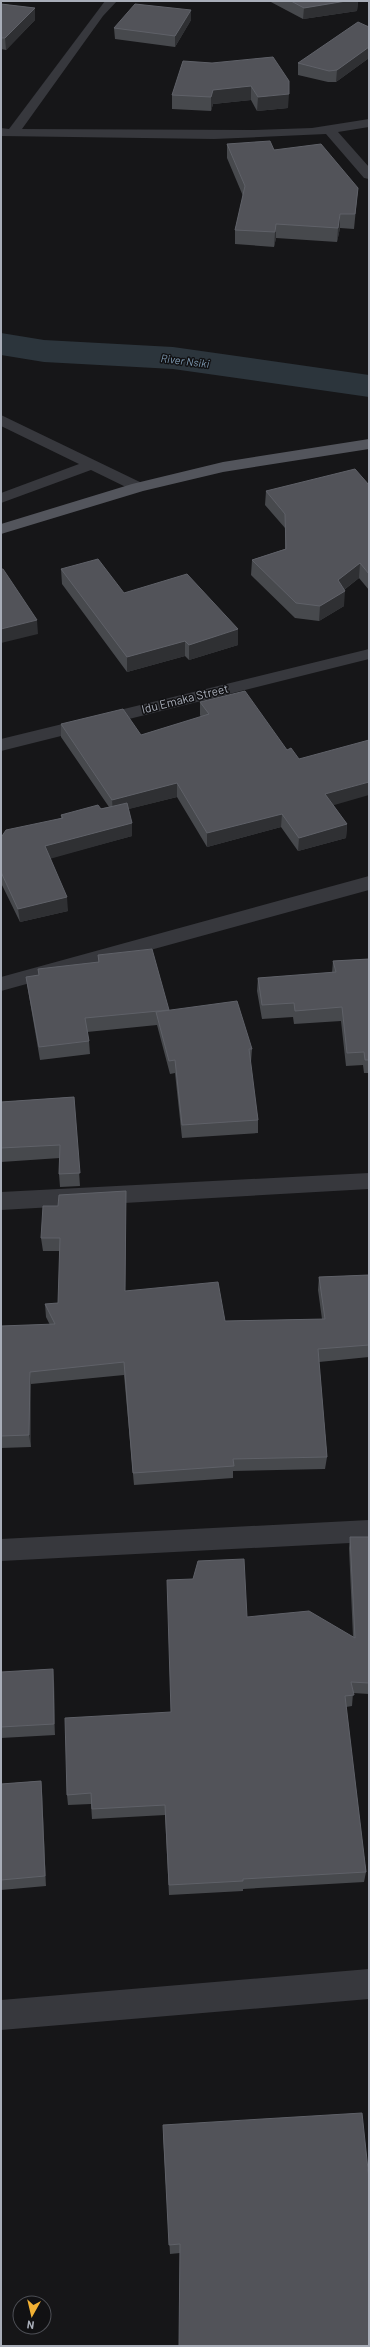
<svg xmlns="http://www.w3.org/2000/svg" width="370" height="2347" font-family="Barlow,sans-serif">
<rect width="100%" height="100%" fill="#161618"/>
<g fill="none" stroke-linecap="round" stroke-linejoin="round">
<path fill="#2c353c" fill-rule="evenodd" d="M1,333l43,7 129,7 196,28v22l-196,-28 -129,-7 -43,-7z"/>
<path fill="#37383d" fill-rule="evenodd" d="M105,1h12l-14,15 -81,113 231,1 59,-2 57,-9v8l-31,5 31,35v12l-5,-1 -38,-44 -112,5 -213,-3v-8l8,1z
M1,415l143,69 2,3 -2,3h-12l-41,-20 -90,33v-10l78,-29 -78,-38z
M369,649v10l-368,92v-12z
M369,876v14l-368,101v-14z
M369,1173v16l-368,21v-18z
M369,1520v22l-368,19v-22z
M369,1969v30l-368,31v-30z"/>
<path fill="#53555c" fill-rule="evenodd" d="M369,439v10l-146,23 -80,19 -142,43v-10l131,-40 91,-22z"/>
</g>
<path fill="#47494d" d="M269,1h89l-1,10 -54,8z
M1,4l34,4v12l-29,30 -5,-1z
M191,20l-16,27 -60,-8 -1,-11z
M369,27v31l-33,24h-8l-30,-7v-12z
M212,63l76,45 -31,3 -6,-11 -38,4 -2,7 -39,-2v-14z
M227,144l47,6 84,38 -4,41 -14,-1 -3,14 -61,-4 -2,9 -39,-3v-14l8,-34 -16,-38z
M369,485v105l-10,-12 -15,12v16l-25,15 -24,-3 -44,-43 1,-15 33,-11v-21l-20,-23 1,-14z
M61,569l63,24 114,52 -49,15 -4,-4 -58,16 -65,-88z
M200,702l87,48 46,55 14,19 -1,14 -48,13 -17,-24 -74,20 -30,-50 -49,12 4,27 -82,22 18,53 -48,11 -19,-39v-47l60,-18v-3l48,-8 -48,-70v-13l80,11 60,-18 -1,-2z
M98,955l71,55 83,39 -1,13h-1l8,58v13l-76,5 -7,-65 -5,1 -13,-49 -70,7 2,9 1,13 -50,6 -12,-70 -2,-13 13,-2 -1,-6 60,-7z
M369,959v114h-5l-1,-8 -17,1 -5,-45 -47,3 -1,-7 -31,2 -5,-28 1,-13 74,-5 1,-12z
M74,1097l6,89 -20,1 -1,-13 1,-16 -59,4v-60z
M126,1191l-1,100 100,30 97,-2 -4,-29 1,-13 50,-2v82l-50,5 8,95 -2,12 -92,2v7l-99,7 -10,-110 -93,9v63l-30,1v-122l49,-1 -4,-8 -1,-13 13,-1 2,-52h-17l-2,-13 17,-32z
M350,1537h19v157l-16,-1 -1,13 -6,1 20,165 -2,10 -121,7v2l-74,4 -4,-80 -73,4 -1,-15 -23,1 -1,-10 104,-83 76,-95 106,20 -4,-89z
M1,1672l53,8 1,55 -54,3z
M41,1781l1,10 4,95 -45,4v-106z
M163,2135l206,44 -189,74 -10,1z"/>
<path fill="#2f3033" d="M346,1h12l-1,10 -54,8 1,-11z
M35,8v12l-29,30 -1,-12z
M191,10v10l-16,27v-11z
M369,47v11l-33,24 1,-12z
M251,86v14l-38,4 -2,7v-14l2,-7z
M289,94l-1,14 -31,3 1,-14z
M340,214v14l-3,14 1,-14z
M276,224v14l-2,9 1,-15z
M360,563l-1,15 -22,17 1,-15z
M345,591l-1,15 -25,15 1,-15z
M37,620l1,14 -37,9v-14z
M238,629v16l-49,15v-15z
M185,641v15l-58,16v-15z
M369,782v13l-45,13 1,-14z
M177,783v14l-64,16 -1,-13z
M282,814l-1,13 -74,20v-14z
M132,823v13l-86,24 -1,-14z
M347,824l-1,14 -48,13 1,-13z
M67,897l1,14 -48,11 -2,-13z
M126,1191v13l-1,100v-13z
M30,1372l1,12v63l-2,-12z
M53,1669l1,11 1,55 -1,-11z
M41,1781l1,10 4,95 -1,-10z"/>
<path fill="#525359" stroke="#5f6168" d="M291,1h55l-42,7z
M1,4l34,4 -30,30h-4z
M135,4l56,6 -16,26 -61,-8z
M358,22l11,5v20l-32,23 -8,1 -31,-8z
M273,57l16,24v13l-31,3 -7,-11 -38,4 -2,7 -39,-2 11,-34 29,2z
M270,141l4,9 47,-6 37,44 -3,26h-15l-2,14 -62,-4 -1,8 -40,-2 10,-44 -18,-42z
M355,469l14,16v89l-9,-11 -22,17 7,11 -25,15 -24,-3 -44,-43 34,-11 -1,-35 -19,-23z
M98,559l26,34 63,-19 51,55 -49,16 -4,-4 -58,16 -66,-88z
M1,569h2l34,51 -36,9z
M245,691l42,59 4,-2 8,11 70,-19v42l-44,12 22,30 -48,14 -17,-24 -75,19 -30,-50 -65,17 -51,-76 62,-15 18,26 68,-21 -9,-12z
M127,803l5,20 -87,23 22,51 -49,12 -17,-37v-36h1l4,-6 57,-12 -2,-3 37,-10 3,4z
M152,949l17,61 -84,8 4,23 -50,6 -13,-70 13,-2 -1,-6 61,-7 -1,-7z
M369,959v101h-4l-1,-8 -17,1 -5,-46 -47,4 -1,-8 -32,2 -4,-27 78,-6 -3,-11z
M237,1001l15,48h-3l9,71 -76,5 -7,-65 -6,1 -13,-49z
M74,1097l6,76 -21,1 1,-29 -59,3v-46z
M126,1191l-1,100 93,-9 7,39 100,-2 -6,-42 50,-2v70l-51,4 9,108 -94,2 1,7 -101,7 -9,-111 -94,10 -1,63 -28,1v-110l54,-2 -10,-20 13,-1 2,-65h-19l2,-32h15l1,-11z
M350,1537h19v146l-18,-1 3,13 -9,1 21,176 -123,7v2l-74,4 -4,-80 -73,4 -1,-16 -24,2 -2,-77 106,-6 -4,-132 26,-1 5,-18 46,-2 3,58 62,-6 46,27z
M53,1669l1,55 -53,3v-55z
M41,1781l4,95 -44,4v-96z
M362,2113l7,66v167h-190l1,-102 -11,1 -6,-120z"/>
<g text-anchor="middle" stroke-width="3" stroke-linejoin="round" paint-order="stroke">
<g font-size="11" font-style="italic" fill="#7f9bb3" stroke="#111113">
<text transform="translate(185 361) rotate(7)" y="4">River Nsiki</text>
</g>
<g font-size="12" fill="#a8adb8" stroke="#111113">
<text transform="translate(185 699) rotate(-14)" y="4">Idu Emaka Street</text>
</g>
</g>
<rect width="370" height="2347" fill="none" stroke="#a8adb8" stroke-width="4"/>
<g transform="translate(32 2315) rotate(188)"><circle r="19" fill="#111113" stroke="#4d4f55"/>
<path d="M0-3L7 15L0 10L-7 15Z" fill="#f2b134"/>
<text y="-6" font-size="11" font-weight="bold" text-anchor="middle" fill="#a8adb8">N</text>
</g>
</svg>
